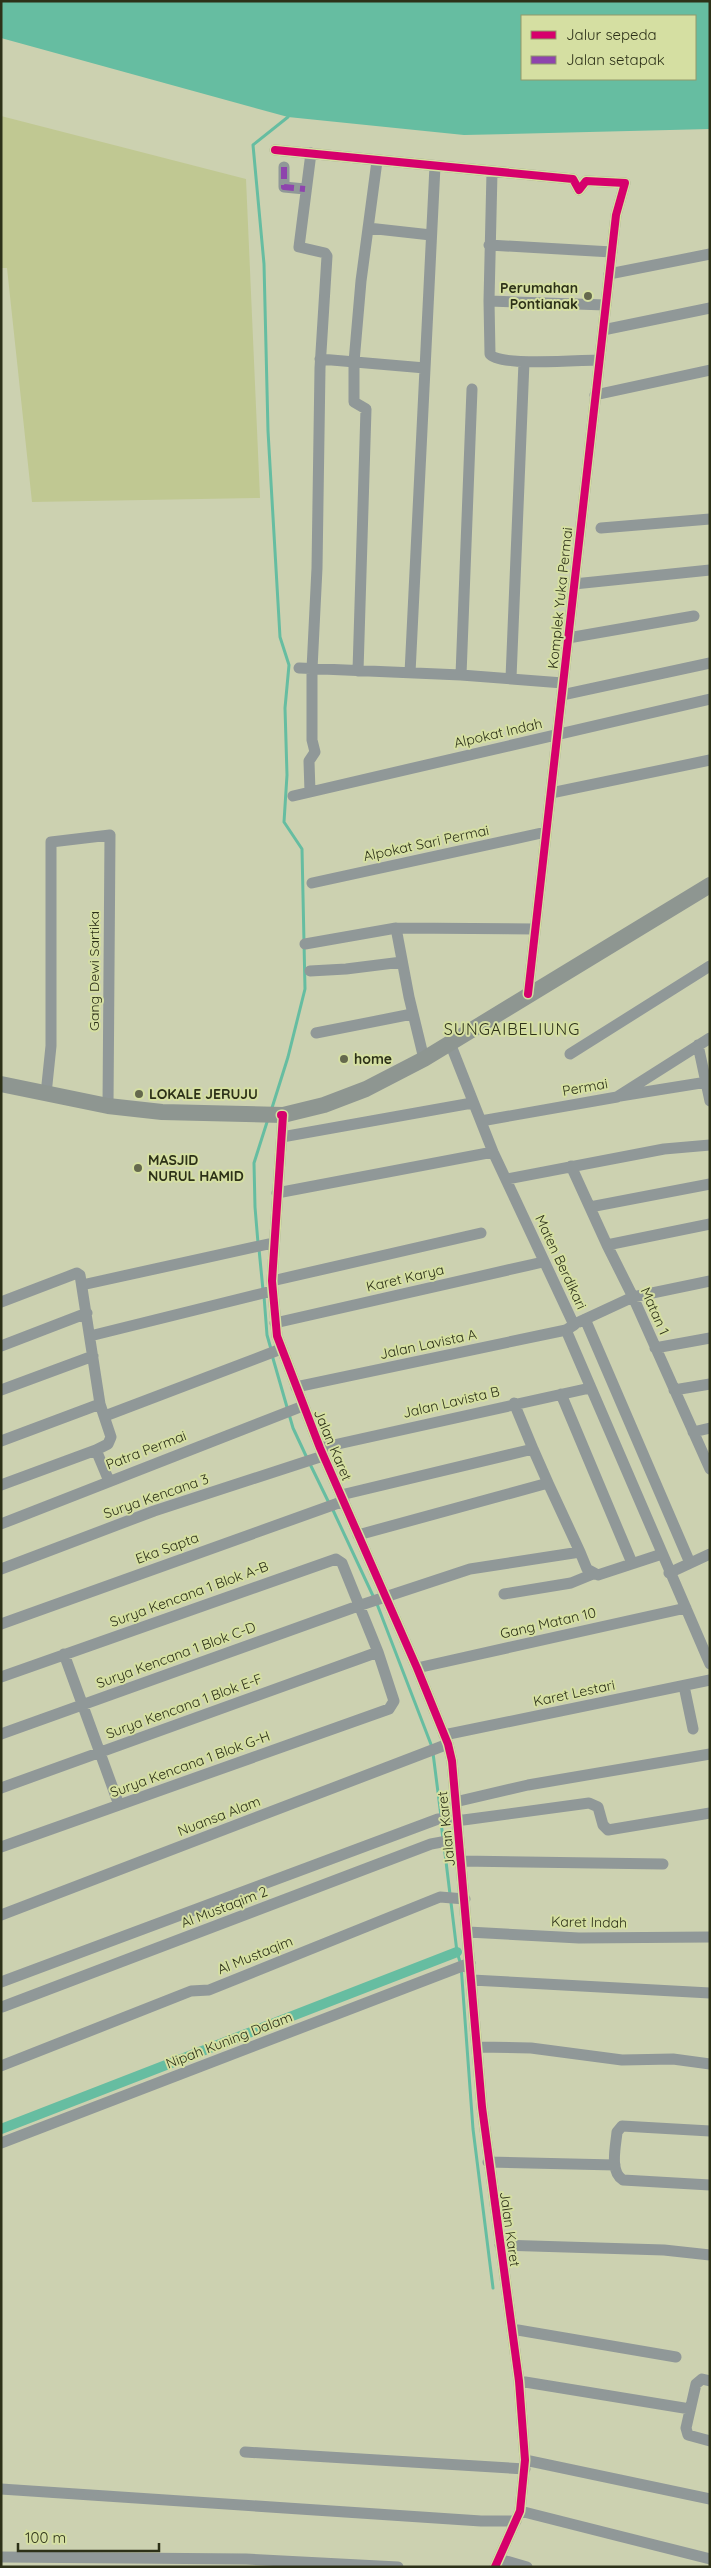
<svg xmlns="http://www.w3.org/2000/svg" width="711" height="2568" font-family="Quicksand,sans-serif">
<rect width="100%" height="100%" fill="#ccd1b0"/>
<path fill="#c0c892" d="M1,116l245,63 14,319 -228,4 -25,-234h-6z"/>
<path fill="#66bda1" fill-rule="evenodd" d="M1,1h709v128l-246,6 -176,-18 -287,-79zM522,16h173v63h-173z"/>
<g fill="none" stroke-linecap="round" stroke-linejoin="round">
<path stroke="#66bda1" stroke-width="3" d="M271,1111l17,-54 17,-68 -3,-140 -18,-27 3,-47 -2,-67 4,-43 -9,-28 -12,-206 -4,-167 -11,-119 35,-28
M258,1243l-3,-36 -1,-44 14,-44
M259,1249l4,41
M264,1296l3,39 4,14
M272,1355l21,73 14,30
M310,1464l19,39
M332,1508l42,90
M377,1604l55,143
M433,1753l8,63
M441,1822l2,17
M444,1845l13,107 4,13 12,164 20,159"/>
<path stroke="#66bda1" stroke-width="10" d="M1,2129l456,-177"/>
<path stroke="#909898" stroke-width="11" d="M275,150l298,29 6,11 7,-9 39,2 -9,32 -88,779
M284,167v20l21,2
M492,172l-3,129 1,53c9,13 91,6 109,6
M368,228l63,7
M489,245l123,7
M609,274l101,-20
M489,301l117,4
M603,330l107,-22
M320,359l105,9
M595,395l115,-25
M601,528l109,-9
M574,584l136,-14
M568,638l126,-22
M299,668l162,7 102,8
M358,671l8,-262 -12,-7v-40l7,-81 16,-120
M410,673l25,-507
M461,675l11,-286
M511,678l13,-316
M562,695l148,-32
M310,792l-1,-31 6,-9 -3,-12v-71l5,-101 3,-200 7,-112 -2,-3 -26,-6 12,-94
M551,793l159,-33
M293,796l417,-97
M312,883l234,-51
M396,928l13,69 15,62
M305,944l91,-16 139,1
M310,971l36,-2 56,-7
M316,1033l96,-19
M450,1043l43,109 81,173 -8,5 144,334
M698,1045l12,56
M570,1054l140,-88
M46,1094l5,-48v-204l59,-7 -2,271
M620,1096l87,-14
M283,1115l-11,166 5,55 43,112 97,220 31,76 4,17 30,346 37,274 6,79 -5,51 -25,56
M481,1121l136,-24 93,-59
M282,1137l190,-34
M571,1166l36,79 26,52 77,172
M507,1179l157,-30 46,-4
M277,1193l216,-41
M590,1207l120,-23
M607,1245l103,-21
M272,1281l209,-48
M82,1285l191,-42
M1,1302l76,-29 3,2 20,129
M585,1319l105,244
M579,1322l54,-25 77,-16
M275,1323l268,-61
M90,1336l182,-45
M1,1346l86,-33
M655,1348l55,-10
M296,1387l270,-57
M1,1390l92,-34
M674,1390l36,-6
M561,1394l71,169
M105,1416l176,-67
M693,1432l17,-4
M1,1441l99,-37 11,33 -3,7 -12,6 -95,35
M320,1448l270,-60
M96,1450l13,31
M548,1483l32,69
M341,1495l192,-46 -19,-46
M1,1524l302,-118
M358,1535l190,-52 -15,-34
M1,1569l153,-58 169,-55
M669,1573l41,-19
M504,1594l67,-11 22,-9
M1,1624l343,-123
M64,1654l55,151
M417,1668l269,-60
M1,1677l335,-118 6,4 36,89 16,49 -5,8 -388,138
M684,1686l9,43
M1,1734l357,-128 112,-37 110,-17 7,17 11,6 64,-21
M444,1735l266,-55
M1,1788l377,-136
M455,1802l73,-17 182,-31
M456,1821l133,-18 9,4 5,18 5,5 102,-17
M461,1861l202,3
M1,1915l447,-171
M468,1932l111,6 131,-1
M472,1980l238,13
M1,1982l437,-163 18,-1
M2,2007l429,-163 27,-5
M477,2047l54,1 91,12 51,-1 37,5
M1,2066l190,-75 18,-1 231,-93 25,2
M710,2131l-88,-5 -5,6c-1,13 -8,40 6,48l87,5
M1,2143l469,-180
M488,2162l127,3
M500,2245l164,5 46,5
M512,2329l164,28
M519,2381l171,28
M710,2381l-8,-2 -6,5 -10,44 2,7 22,6
M245,2452l280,17
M525,2460l185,39
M1,2489l480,32h35
M520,2511l190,48
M1,2557l245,2 152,8
M499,2559l28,8"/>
<path stroke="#8e9691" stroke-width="16" d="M1,1084l107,22 54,6 121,3 41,-10 42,-16 58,-30 286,-174"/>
<path stroke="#8e44ad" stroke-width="6" stroke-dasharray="12 6" stroke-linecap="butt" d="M284,167v20l21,2"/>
<g stroke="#d5dfa2" stroke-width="11">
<path id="cycleway" d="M275,150l298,29 6,11 7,-9 39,2 -9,32 -88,779
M281,1115h2l-11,166 5,55 43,112 97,220 31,76 4,17 30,346 37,274 6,79 -5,51 -25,56"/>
</g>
<use href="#cycleway" stroke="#d6006c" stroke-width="8"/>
</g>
<g fill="#65694d" stroke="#d5dfa2" stroke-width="2">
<circle cx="588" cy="296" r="5"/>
<circle cx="344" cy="1059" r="5"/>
<circle cx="139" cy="1094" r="5"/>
<circle cx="138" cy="1168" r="5"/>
</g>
<g text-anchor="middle" stroke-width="4" stroke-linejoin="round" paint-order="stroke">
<g font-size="14" font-weight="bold" fill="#2d3118" stroke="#d5dfa2" text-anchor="start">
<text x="578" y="293" text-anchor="end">Perumahan<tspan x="578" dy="16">Pontianak</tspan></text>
<text x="354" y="1064">home</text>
<text x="149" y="1099">LOKALE JERUJU</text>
<text x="148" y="1165">MASJID<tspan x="148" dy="16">NURUL HAMID</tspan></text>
</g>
<g font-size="14" fill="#2d3118" stroke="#d5dfa2">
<text transform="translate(560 598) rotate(-84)" y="5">Komplek Yuka Permai</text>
<text transform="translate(498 733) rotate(-13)" y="5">Alpokat Indah</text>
<text transform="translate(426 843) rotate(-12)" y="5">Alpokat Sari Permai</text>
<text transform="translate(94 971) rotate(-90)" y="5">Gang Dewi Sartika</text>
<text transform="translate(585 1087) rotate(-10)" y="5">Permai</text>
<text transform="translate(561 1262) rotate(65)" y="5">Maten Berdikari</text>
<text transform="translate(405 1278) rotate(-13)" y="5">Karet Karya</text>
<text transform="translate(655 1311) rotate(66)" y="5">Matan 1</text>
<text transform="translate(428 1344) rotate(-12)" y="5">Jalan Lavista A</text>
<text transform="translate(451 1402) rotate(-13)" y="5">Jalan Lavista B</text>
<text transform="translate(333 1445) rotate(67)" y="5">Jalan Karet</text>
<text transform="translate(146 1450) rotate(-21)" y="5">Patra Permai</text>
<text transform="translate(156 1496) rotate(-19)" y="5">Surya Kencana 3</text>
<text transform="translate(167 1548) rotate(-20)" y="5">Eka Sapta</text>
<text transform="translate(189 1594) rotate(-20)" y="5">Surya Kencana 1 Blok A-B</text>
<text transform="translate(548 1623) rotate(-13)" y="5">Gang Matan 10</text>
<text transform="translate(176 1655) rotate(-20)" y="5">Surya Kencana 1 Blok C-D</text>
<text transform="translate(574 1693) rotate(-12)" y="5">Karet Lestari</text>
<text transform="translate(184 1706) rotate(-20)" y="5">Surya Kencana 1 Blok E-F</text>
<text transform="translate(190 1764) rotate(-20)" y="5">Surya Kencana 1 Blok G-H</text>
<text transform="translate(219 1816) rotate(-21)" y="5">Nuansa Alam</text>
<text transform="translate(446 1829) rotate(-96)" y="5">Jalan Karet</text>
<text transform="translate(224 1907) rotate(-21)" y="5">Al Mustaqim 2</text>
<text transform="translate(589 1922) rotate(1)" y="5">Karet Indah</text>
<text transform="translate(255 1955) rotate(-22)" y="5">Al Mustaqim</text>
<text transform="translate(229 2040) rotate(-21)" y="5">Nipah Kuning Dalam</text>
<text transform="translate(510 2229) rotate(82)" y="5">Jalan Karet</text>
</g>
<g font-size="16" letter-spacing="1" fill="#2d3118" stroke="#d5dfa2">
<text x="512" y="1035">SUNGAIBELIUNG</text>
</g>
</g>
<rect width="711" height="2568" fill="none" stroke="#2d3118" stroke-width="5"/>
<rect x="521" y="15" width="175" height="65" fill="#d5dfa2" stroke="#92996b"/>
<rect x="531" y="31" width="25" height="8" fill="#d6006c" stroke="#92996b"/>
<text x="566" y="40" font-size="15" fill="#2d3118">Jalur sepeda</text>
<rect x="531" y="56" width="25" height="8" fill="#8e44ad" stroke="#92996b"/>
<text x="566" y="65" font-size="15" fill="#2d3118">Jalan setapak</text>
<path d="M18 2543v8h141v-8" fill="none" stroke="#2d3118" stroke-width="2.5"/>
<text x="25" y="2543" font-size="15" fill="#2d3118" stroke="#d5dfa2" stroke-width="4" paint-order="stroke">100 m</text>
</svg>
